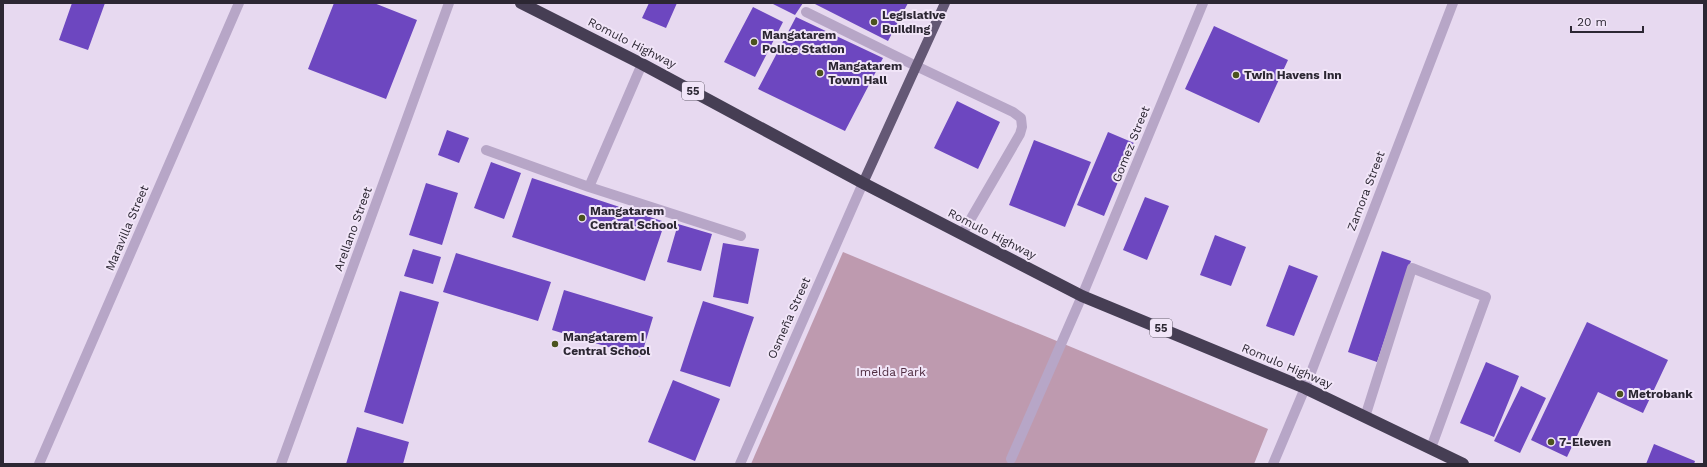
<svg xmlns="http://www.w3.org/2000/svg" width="1707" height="467" font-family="'Work Sans',sans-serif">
<rect width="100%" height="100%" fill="#e7d9f0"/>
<path fill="#be9aaf" d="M843,252l425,177 -14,35h-503z"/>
<path fill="#6d47c0" d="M72,3h33l-17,47 -29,-10z
M334,3h40l43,17 -31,79 -78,-30z
M649,3h28l-11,25 -24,-10z
M771,3h32l-8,12z
M813,3h95l-20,38z
M753,7l30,15 -28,55 -31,-15z
M796,17l87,41 -38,73 -87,-42z
M1214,26l74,34 -29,63 -74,-34z
M957,101l43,21 -22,47 -44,-21z
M447,130l22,8 -10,25 -21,-8z
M1108,132l26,11 -30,73 -27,-11z
M1034,140l57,22 -26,65 -56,-22z
M491,162l30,11 -17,46 -30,-11z
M532,178l133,44 -20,59 -133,-44z
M426,183l32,10 -16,52 -33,-10z
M1145,197l24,9 -22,54 -24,-10z
M678,224l34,10 -11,37 -34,-9z
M1215,235l31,12 -15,39 -31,-11z
M723,243l36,6 -11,55 -35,-7z
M413,249l28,8 -8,27 -29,-8z
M1382,251l29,10 -34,101 -29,-10z
M456,253l95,29 -13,39 -95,-29z
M1289,265l29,11 -24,60 -28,-10z
M564,290l89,27 -12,40 -89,-27z
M400,291l39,11 -36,122 -39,-12z
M703,301l51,16 -24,70 -50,-16z
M1587,322l81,38 -25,53 -45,-21 -31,65 -36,-17z
M1486,362l33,14 -25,61 -34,-14z
M673,380l47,19 -25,62 -47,-19z
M1521,386l25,12 -26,55 -26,-12z
M357,427l52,15 -6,22h-57z
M1654,444l41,17 -1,3h-48z"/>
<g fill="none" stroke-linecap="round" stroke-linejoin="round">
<path stroke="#b7a6c7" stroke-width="10" d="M806,12l110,54 97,46 8,6 1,9 -2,7 -58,100
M486,150l103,37 152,49
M589,187l53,-123
M1365,417l47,-149 74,29 -55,151
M1011,459l71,-163 121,-293
M39,464l200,-461
M281,464l168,-461
M740,464l123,-281
M1273,464l32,-76 148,-385"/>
<path stroke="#645875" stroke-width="10" d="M863,183l82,-180"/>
<path stroke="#463e54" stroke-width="12" d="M521,3l121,61 221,119 219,113 223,92 158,76"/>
</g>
<g fill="#4b531e" stroke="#f1e5f8" stroke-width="1.5">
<circle cx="874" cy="22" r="4"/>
<circle cx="754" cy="42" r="4"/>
<circle cx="820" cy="73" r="4"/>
<circle cx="1236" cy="75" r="4"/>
<circle cx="582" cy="218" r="4"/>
<circle cx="555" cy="344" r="4"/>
<circle cx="1620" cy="394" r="4"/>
<circle cx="1551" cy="442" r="4"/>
</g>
<g text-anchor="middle" stroke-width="4" stroke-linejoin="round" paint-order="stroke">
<g fill="#f1e5f8" stroke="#67606e" stroke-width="1">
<rect x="682" y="82" width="22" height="18" rx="3"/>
<rect x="1150" y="319" width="22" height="18" rx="3"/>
</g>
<g font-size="11" font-weight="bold" fill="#2c2733">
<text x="693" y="95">55</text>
<text x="1161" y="332">55</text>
</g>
<g font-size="12" font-weight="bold" fill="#2c2733" stroke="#f1e5f8" text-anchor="start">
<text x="882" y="19">Legislative<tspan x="882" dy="14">Building</tspan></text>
<text x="762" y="39">Mangatarem<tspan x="762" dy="14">Police Station</tspan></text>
<text x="828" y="70">Mangatarem<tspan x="828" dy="14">Town Hall</tspan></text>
<text x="1244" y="79">Twin Havens Inn</text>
<text x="590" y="215">Mangatarem<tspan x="590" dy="14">Central School</tspan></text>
<text x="563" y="341">Mangatarem I<tspan x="563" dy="14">Central School</tspan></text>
<text x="1628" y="398">Metrobank</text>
<text x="1559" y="446">7-Eleven</text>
</g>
<g font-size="12" fill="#2c2733" stroke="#f1e5f8">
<text transform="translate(632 43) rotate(27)" y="4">Romulo Highway</text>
<text transform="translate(1131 144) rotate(-68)" y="4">Gomez Street</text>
<text transform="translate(1366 191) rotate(-69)" y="4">Zamora Street</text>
<text transform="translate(127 228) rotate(-67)" y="4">Maravilla Street</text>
<text transform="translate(353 229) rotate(-70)" y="4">Arellano Street</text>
<text transform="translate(992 234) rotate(27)" y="4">Romulo Highway</text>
<text transform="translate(789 318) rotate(-66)" y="4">Osmeña Street</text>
<text transform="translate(1287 366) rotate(23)" y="4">Romulo Highway</text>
</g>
<g font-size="12" fill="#502c40" stroke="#f1e5f8">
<text x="891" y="376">Imelda Park</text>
</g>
</g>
<rect width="1707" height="467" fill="none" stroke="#2c2733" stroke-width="8"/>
<path d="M1571 26v6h72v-6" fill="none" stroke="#2c2733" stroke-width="2"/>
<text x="1577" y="26" font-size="12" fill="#2c2733" stroke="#f1e5f8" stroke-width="3" paint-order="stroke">20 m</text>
</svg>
